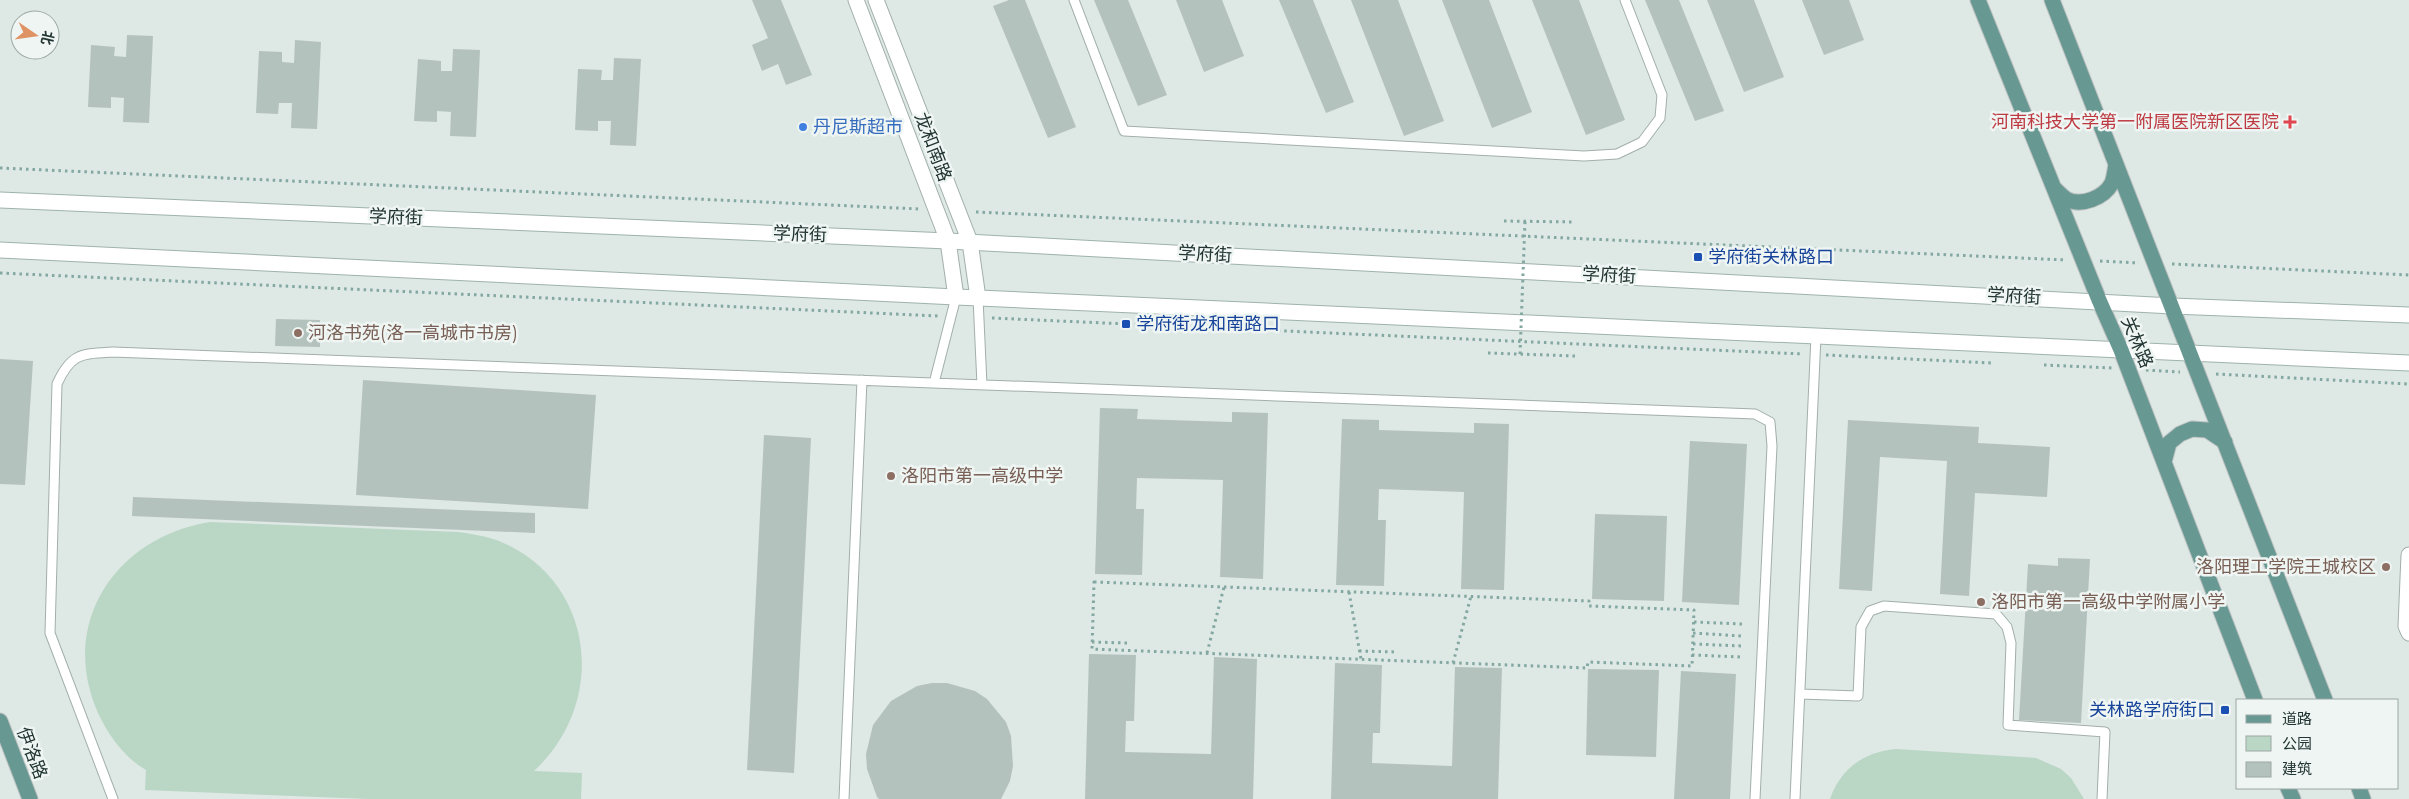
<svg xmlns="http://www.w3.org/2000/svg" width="2409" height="799" font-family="Montserrat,'Noto Sans SC',sans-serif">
<rect width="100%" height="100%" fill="#dee8e5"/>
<path fill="#bad6c5" d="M210,522l248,10c14,2 28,4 41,9 97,40 109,162 35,230l48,2 -1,26h-212l-224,-9 1,-20c-21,-12 -38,-35 -48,-57 -40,-90 18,-176 112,-191z
M1896,749l140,9 25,11 10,9 13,21h-254c11,-31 34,-47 66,-50z"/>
<path fill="#b4c2be" d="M752,0h29l31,75 -26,10 -8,-21 -16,7 -10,-26 16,-7z
M1009,0h16l51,127 -28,11 -55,-132z
M1094,0h34l39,95 -29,11z
M1176,0h46l22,56 -40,16z
M1279,0h34l41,102 -28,11z
M1351,0h47l46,121 -40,15z
M1442,0h47l43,112 -40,16z
M1532,0h47l46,120 -39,15z
M1645,0h34l45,111 -29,10z
M1707,0h47l30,77 -40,15z
M1802,0h47l15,40 -40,15z
M127,35l26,1 -4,87 -26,-1 1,-24 -13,-1v11l-23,-1 3,-62 24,2 -1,9 12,1z
M295,40l26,2 -4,87 -26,-1 1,-25h-13l-1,11 -22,-1 3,-62 23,1v10l12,1z
M453,49l27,1 -4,87 -26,-1 1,-24 -14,-1v11l-23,-1 4,-62 23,2v10h11z
M614,58l27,1 -5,87 -26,-1 1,-24h-13v10l-23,-1 3,-61 24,1 -1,10h12z
M276,319l44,1v27l-45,-1z
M0,359l33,2 -8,124 -25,-1z
M363,380l233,15 -8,114 -232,-14z
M1100,408l38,1 -1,10 95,3v-10l36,1 -5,166 -43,-2 3,-97 -86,-2 -1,31h8l-2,66 -47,-1z
M1342,419l37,1v10l95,3v-10l35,1 -5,166 -43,-1 3,-97 -85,-3 -1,31h8l-2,66 -48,-1z
M1848,420l131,7 -1,16 72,4 -3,50 -72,-4 -6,103 -29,-2 7,-133 -67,-4 -8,134 -33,-2z
M764,435l47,3 -17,335 -47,-3z
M1690,441l57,3 -8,161 -57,-3z
M133,497l402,16v20l-403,-17z
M1595,514l72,2 -3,85 -72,-2z
M2058,558l32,1 -9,164 -62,-3 9,-156 30,2z
M1089,654l47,1 -2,66h-8l-1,31 86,2 3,-97 43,2 -4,140h-168z
M1335,663l47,2 -2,68h-7l-1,30 80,3 3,-99 47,1 -4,131h-167z
M1588,669l71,1 -3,87 -70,-2z
M1681,671l55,3 -6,125h-56z
M932,683h15l28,8 12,8 19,23 5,14 2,30 -3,15 -9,18h-122l-2,-2 -10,-28 -1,-15 7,-29 18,-24 26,-15z"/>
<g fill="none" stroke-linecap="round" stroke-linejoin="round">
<g stroke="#a2afac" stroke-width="11">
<path id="service" d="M1074,0l50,131 460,25 33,-2 25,-12 18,-24 2,-23 -37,-95
M978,298l4,87
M934,383l22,-86
M1800,694l58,2 3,-69 9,-16 14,-5 112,8 11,13 4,16 -3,82 97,7 -3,67
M113,799l-63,-166 7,-249c14,-31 24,-30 56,-32l1642,62 15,8 2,24 -17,353
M844,799l18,-419
M1795,799l21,-463"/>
</g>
<g stroke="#a2afac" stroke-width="17">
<path id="minor" d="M856,0l92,241 8,56
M876,0l94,242 8,56
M2409,555l-3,71 3,7"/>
</g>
<g stroke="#9fb2ad" stroke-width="17">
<path id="secondary" d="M0,200l948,41 1224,65 237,9
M0,250l956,47 1453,66"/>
</g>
<g stroke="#bdc2c2" stroke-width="17">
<path id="primary" d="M1978,0l121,300 22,50 134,350
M2052,0l273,700
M2054,188c4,4 8,8 12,11 15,8 38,-1 46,-16 2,-5 3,-13 4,-19
M2164,462l5,-19 11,-9 12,-5 15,1 18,12
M0,721l30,78
M2288,788l5,11
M2359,788l4,11"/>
</g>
<path stroke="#83a7a1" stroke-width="3" stroke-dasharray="2.5 4" stroke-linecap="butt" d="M0,168l920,41
M976,212l1090,48
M1504,221l71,1
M2100,261l39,2
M2172,264l237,11
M0,273l938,43
M992,318l811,36
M1488,353l88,3
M1826,355l166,8
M2044,365l68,3
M2146,370l34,2
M2216,374l193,10
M1094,582l495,19v5l105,4 -2,56 -104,-4 -1,6 -495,-19z
M1349,592l12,67
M1694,622l48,2
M1693,633l49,3
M1092,642l35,1
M1693,644l50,2
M1359,651l39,1
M1207,653l17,-66
M1692,655l50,2
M1453,663l18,-67"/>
<use href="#service" stroke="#fff" stroke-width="9"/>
<use href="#minor" stroke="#fff" stroke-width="15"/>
<use href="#secondary" stroke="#fff" stroke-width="15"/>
<use href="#primary" stroke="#689892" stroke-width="15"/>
<path stroke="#83a7a1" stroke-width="3" stroke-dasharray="2.5 4" stroke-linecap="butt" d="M1520,354l5,-133"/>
</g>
<path fill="#e0444e" stroke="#eef5f2" stroke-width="2" d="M2287.5 114.5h5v5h5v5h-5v5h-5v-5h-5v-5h5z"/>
<circle fill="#3f7fe0" stroke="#eef5f2" stroke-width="2" cx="803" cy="127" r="5"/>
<g fill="#1a4fb4" stroke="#eef5f2" stroke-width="2">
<rect x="1693" y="252" width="10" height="10" rx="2.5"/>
<rect x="1121" y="319" width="10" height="10" rx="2.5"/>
<rect x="2220" y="705" width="10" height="10" rx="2.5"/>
</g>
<g fill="#8d6e63" stroke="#eef5f2" stroke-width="2">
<circle cx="298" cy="333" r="5"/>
<circle cx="891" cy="476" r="5"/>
<circle cx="2386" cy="567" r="5"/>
<circle cx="1981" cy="602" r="5"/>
</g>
<g text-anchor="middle" stroke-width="5" stroke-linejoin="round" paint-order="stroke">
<g font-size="18" fill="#be3a42" stroke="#eef5f2" text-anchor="end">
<text x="2279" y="128">河南科技大学第一附属医院新区医院</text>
</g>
<g font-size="18" fill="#366cbe" stroke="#eef5f2" text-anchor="start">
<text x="813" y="133">丹尼斯超市</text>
</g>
<g font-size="18" fill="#223532" stroke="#eef5f2">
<text transform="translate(933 147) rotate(69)" y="6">龙和南路</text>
<text transform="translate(396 217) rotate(2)" y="6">学府街</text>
<text transform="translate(800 234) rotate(2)" y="6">学府街</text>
<text transform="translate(1205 254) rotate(3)" y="6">学府街</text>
<text transform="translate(1609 275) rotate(3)" y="6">学府街</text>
<text transform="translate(2014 296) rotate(3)" y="6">学府街</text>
<text transform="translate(2137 342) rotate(67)" y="6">关林路</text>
<text transform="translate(32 753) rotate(69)" y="6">伊洛路</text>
</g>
<g font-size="18" fill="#164399" stroke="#eef5f2" text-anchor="start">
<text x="1708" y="263">学府街关林路口</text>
<text x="1136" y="330">学府街龙和南路口</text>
<text x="2215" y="716" text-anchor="end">关林路学府街口</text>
</g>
<g font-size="18" fill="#785e54" stroke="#eef5f2" text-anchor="start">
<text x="308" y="339">河洛书苑(洛一高城市书房)</text>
<text x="901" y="482">洛阳市第一高级中学</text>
<text x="2376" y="573" text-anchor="end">洛阳理工学院王城校区</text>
<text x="1991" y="608">洛阳市第一高级中学附属小学</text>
</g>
</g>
<rect x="2236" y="699" width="162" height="90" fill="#eef5f2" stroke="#9ca8a5"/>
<rect x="2246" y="715" width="25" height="8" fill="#689892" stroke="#9ca8a5"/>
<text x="2282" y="724" font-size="15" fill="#223532">道路</text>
<rect x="2246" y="736" width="25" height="15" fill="#bad6c5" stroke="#9ca8a5"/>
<text x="2282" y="749" font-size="15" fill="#223532">公园</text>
<rect x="2246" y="762" width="25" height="15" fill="#b4c2be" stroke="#9ca8a5"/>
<text x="2282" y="774" font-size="15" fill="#223532">建筑</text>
<g transform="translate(35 35) rotate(103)"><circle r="24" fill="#eef5f2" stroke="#9ca8a5"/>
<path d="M0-4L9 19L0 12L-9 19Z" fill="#df9365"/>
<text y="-8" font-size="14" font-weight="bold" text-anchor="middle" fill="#223532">北</text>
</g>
</svg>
